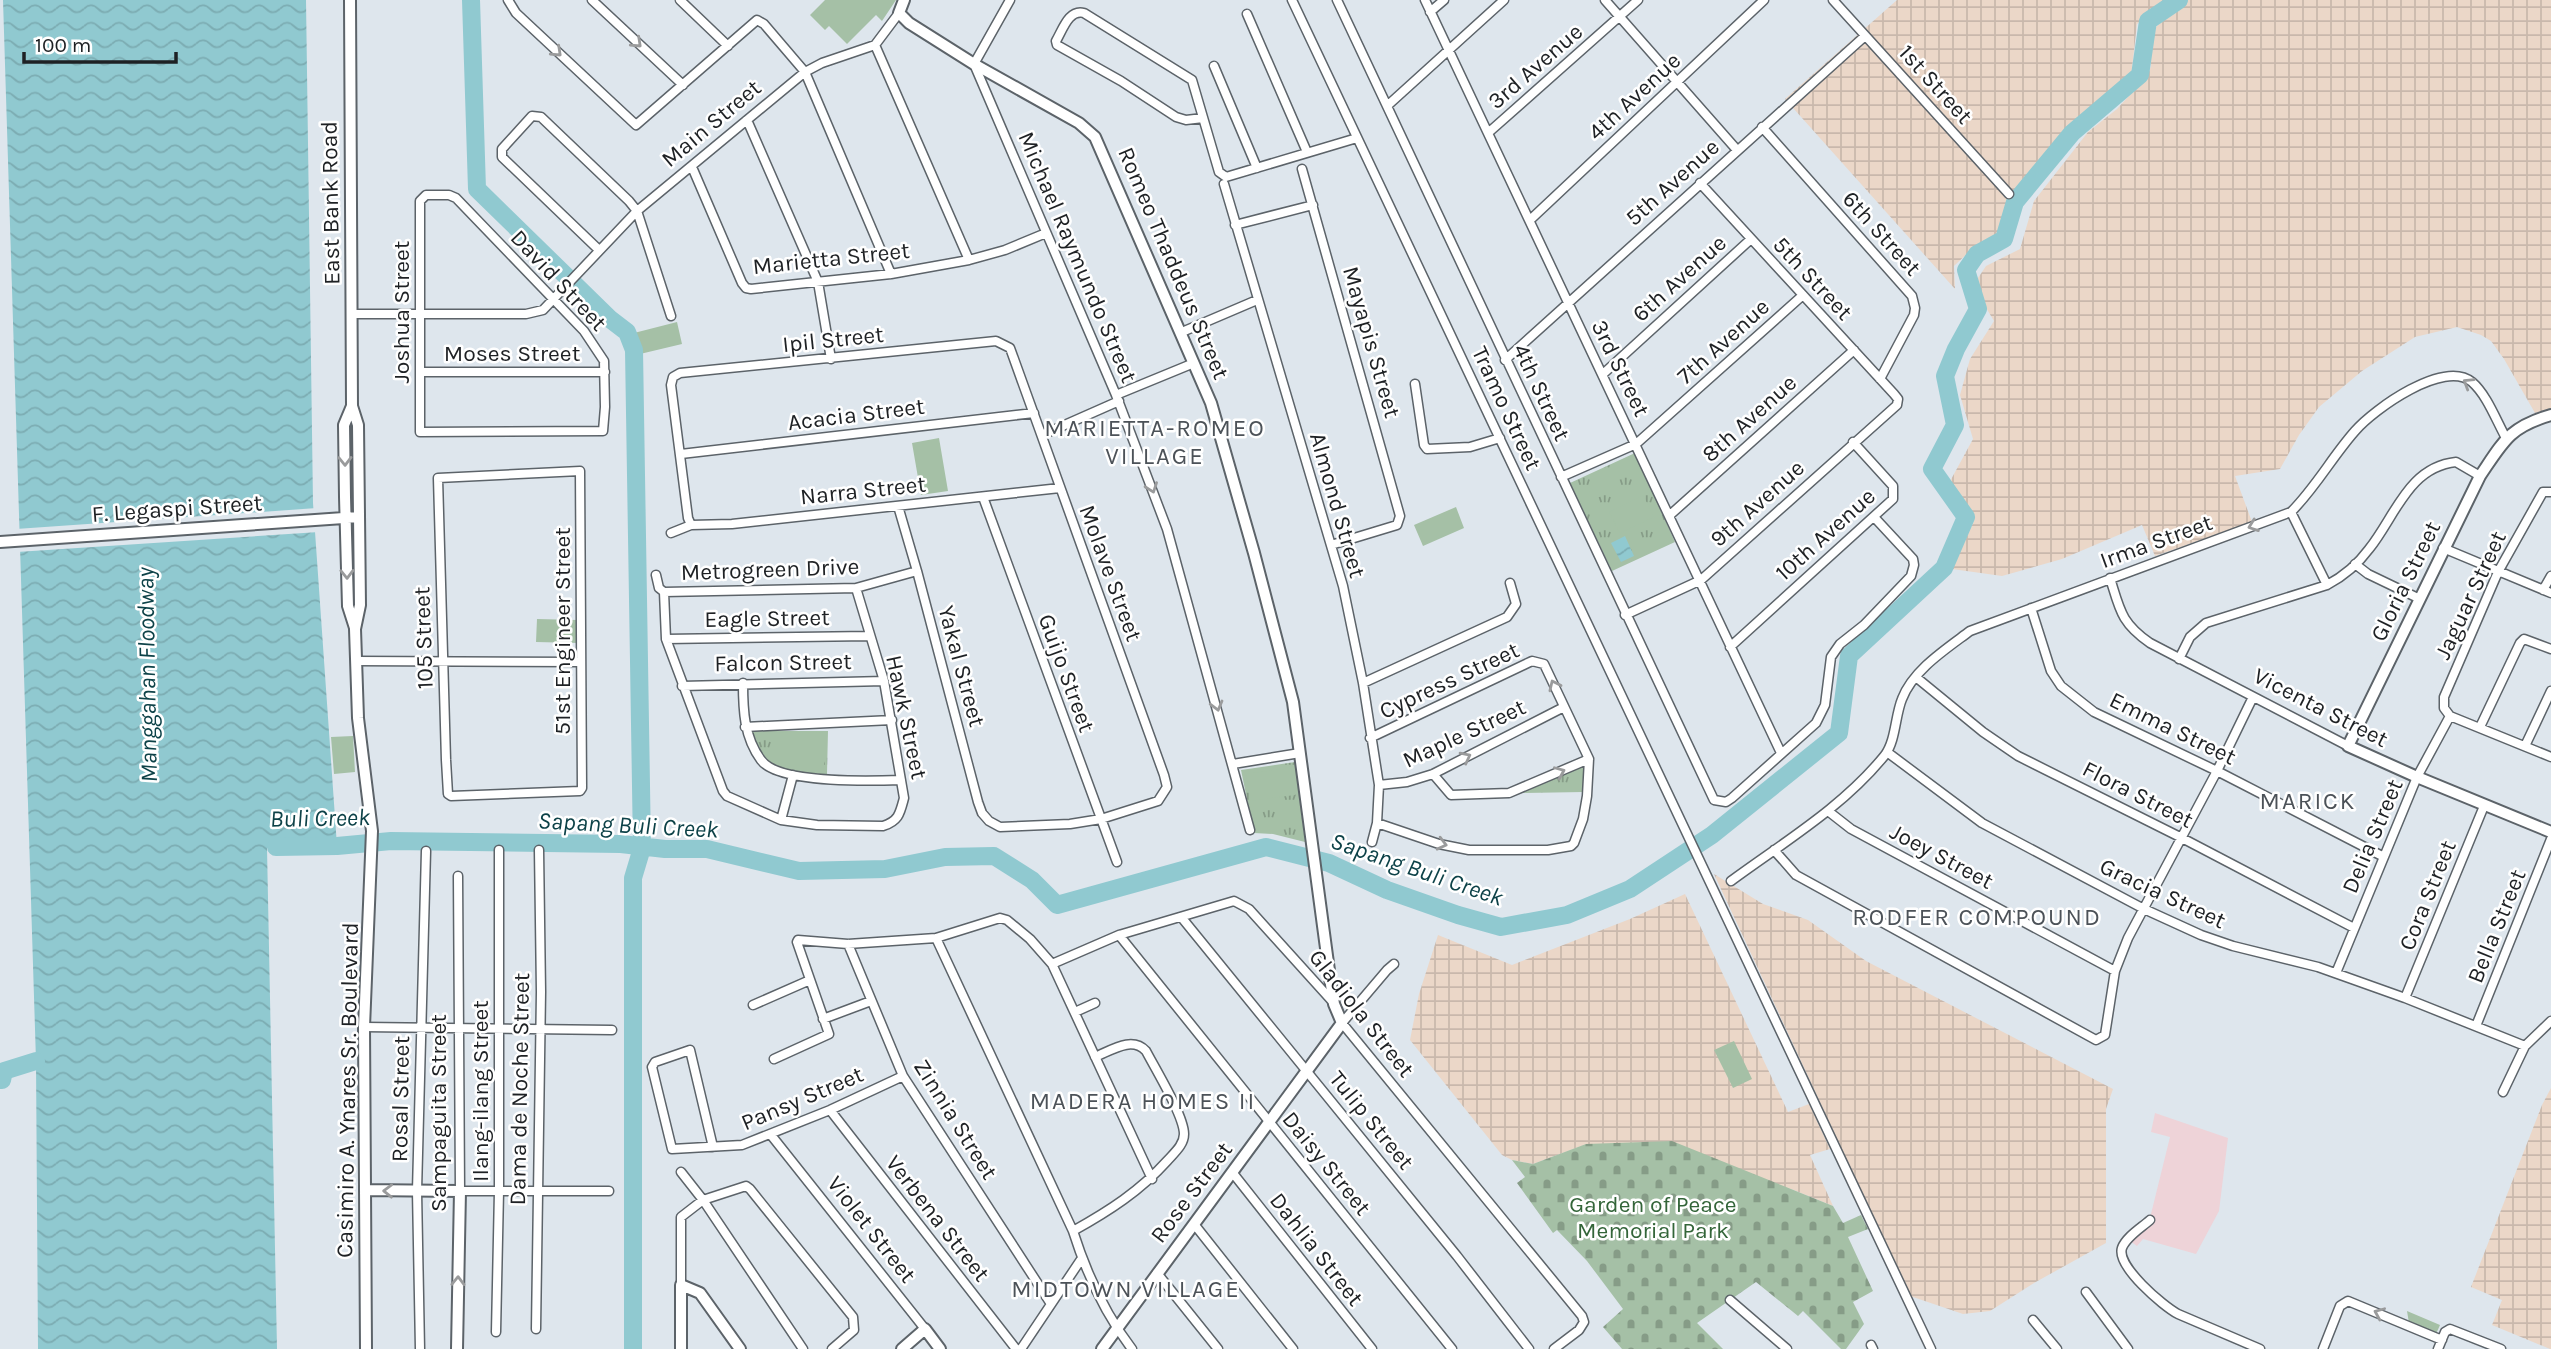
<svg xmlns="http://www.w3.org/2000/svg" width="2551" height="1349" font-family="Karla,sans-serif">
<defs>
<pattern id="industrial-grid" width="8" height="8" patternUnits="userSpaceOnUse" patternTransform="scale(1.75)"><rect width="8" height="8" fill="#ebd7c8"/><path d="M0 4h8M4 0v8" fill="none" stroke="#c9b8ac"/></pattern>
<pattern id="grass-tufts" width="24" height="20" patternUnits="userSpaceOnUse" patternTransform="scale(1.75)"><rect width="24" height="20" fill="#a5c0a6"/><path d="M3 7l-1-3M5 7V3M7 7l1-3M15 17l-1-3M17 17v-4M19 17l1-3" fill="none" stroke="#869c87"/></pattern>
<pattern id="cemetery-stones" width="16" height="16" patternUnits="userSpaceOnUse" patternTransform="scale(1.75)"><rect width="16" height="16" fill="#a5c0a6"/><path d="M2 7V4a2 2 0 0 1 4 0v3zM10 15v-3a2 2 0 0 1 4 0v3z" fill="#869c87"/></pattern>
<pattern id="water-waves" width="16" height="10" patternUnits="userSpaceOnUse" patternTransform="scale(1.75)"><rect width="16" height="10" fill="#90c9d0"/><path d="M0 5q4-4 8 0t8 0" fill="none" stroke="#7cacb2"/></pattern>
</defs>
<rect width="100%" height="100%" fill="#dee6ed"/>
<path fill="url(#industrial-grid)" d="M1897,0h271l-31,24 -6,53 -66,59 -56,62 -9,35 -27,15 -19,18 1,23 -170,-190z
M2187,0h364v408l-16,5 -31,-54 -13,-18 -10,-6 -24,-8 -42,10 -53,34 -43,36 -20,28 -19,34 -45,7 17,46 -97,34 -13,-31 -80,34 -60,17 -50,-7 22,-48 -26,-36 25,-46 -13,-44 10,-36 24,-38 -15,-25 -1,-18 8,-12 34,-17 14,-48 54,-69 29,-23 31,-34 3,-9 -3,-32z
M1714,874l49,30 45,16 58,41 247,128 -7,20v134l-72,40 -44,28 -27,3 -53,-18z
M1685,894l103,218 21,-8 21,45 -20,6 23,51 -42,-17 -204,-45 -54,20 -21,-4 -10,-5 -92,-115 9,-46 19,-59 74,30 118,-46z
M2551,1088v261h-1l-58,-24 10,-25 -31,-13 71,-182z"/>
<path fill="#eed3d8" d="M2155,1113l73,25 -9,73 -23,43 -53,-15 -6,7 -7,-5 21,-27 19,-77 -19,-5z"/>
<path fill="url(#grass-tufts)" d="M1635,453l40,89 -63,29 -42,-88z
M751,731h77l-1,43c-49,-1 -55,2 -76,-43z
M1295,762l10,80 -32,-8 -19,-1 -13,-63z
M1587,764l-3,28 -67,1z"/>
<path fill="url(#cemetery-stones)" d="M1672,1141l161,65 10,17 18,-8 7,14 -20,8 25,54 -20,11 11,22 -18,25h-5l-38,-38 -5,5 -42,-34 -59,41 26,26h-101l-19,-22 20,-18 -36,-48 -30,-31 -4,3 -36,-50 8,-6 -13,-17 21,4 53,-20z"/>
<path fill="#a5c0a6" d="M825,0h71l-14,21 -6,-6 -29,29 -18,-18 -4,4 -15,-15z
M677,322l5,22 -42,10 -6,-21z
M939,438l9,53 -27,4 -9,-52z
M1643,495l11,22 -34,16 -11,-21z
M1456,507l8,21 -41,18 -9,-21z
M537,619l41,1v23l-42,-1z
M779,732l45,1v36h-45z
M353,736l2,36 -21,2 -3,-37z
M1291,768l4,27 -45,6 -4,-27z
M1734,1041l18,38 -19,9 -19,-38z
M2407,1311l33,14 -4,9 -27,-11z"/>
<path fill="url(#water-waves)" d="M3,0h303l7,503 24,343 -70,2 10,501h-239l-2,-288z
M1625,536l9,20 -13,6 -10,-19z"/>
<path fill="#dee6ed" d="M317,508l2,24 -302,20 -1,-23z"/>
<g fill="none" stroke-linecap="round" stroke-linejoin="round">
<path stroke="#90c9d0" stroke-width="18" d="M471,0l6,189 133,130 17,13 7,18 8,498 -9,30v471
M276,847l61,-1 54,-5 230,3 44,5h42l92,22 86,-2 60,-12 49,-1 38,24 25,25 209,-58 63,16 58,27 71,25 43,12 66,-12 63,-26 82,-54 127,-102 10,-77 95,-88 22,-51 -34,-48 23,-44 -10,-49 11,-27 22,-40 -12,-39 11,-16 27,-15 11,-37 57,-69 68,-58 8,-54 31,-21
M0,1080h2l2,-9 32,-10"/>
<g stroke="#5c6369" stroke-width="11">
<path id="street" d="M508,0l8,13 120,112 121,-105 7,4 41,48 86,202
M592,0l91,85
M680,0l48,46
M1010,0l-36,64 142,331 51,134 83,301
M1292,0l639,1349
M1337,0l377,800 12,2 6,-4 84,-75 9,-18 6,-48 9,-13 24,-19 47,-49 3,-11 -1,-6 -39,-42
M1425,0l356,753
M1605,0l132,150
M1833,0l176,194
M1430,12l14,-12
M1247,14l60,138
M875,45l94,215
M1214,66l43,102
M1387,106l117,-106
M1203,118l-17,2 -10,-3 -55,-36 -64,-36 -1,-4c7,-12 13,-32 28,-28l108,67 27,92 7,5 131,-39
M747,120l71,162 13,77
M1762,127l150,169 3,12 -1,7 -34,64
M1488,133l150,-133
M692,167l50,116 4,5 5,1 140,-15 78,-14 36,-10 41,-17
M1302,169l98,347 -3,9 -66,20
M1224,184l119,402 20,97 16,102 -2,38 -5,19
M426,195h23l7,3 128,133 20,30 1,46 -2,24 -183,1v-231z
M1530,220l234,-220
M1235,225l78,-20
M599,250l-97,-93v-8l30,-33 9,1 88,84 8,10 34,105
M352,314h174l17,-4 94,-99 168,-139 17,-9 53,-18 24,-32
M1182,332l75,-32
M1505,360l360,-324
M420,372h185
M1603,374l148,-135
M1415,384l9,61 3,4 43,-2 30,-9
M1116,395l78,-32
M1042,435l77,-34
M681,454l353,-41
M580,471l2,317 -2,3 -129,5 -3,-2 -2,-34 -8,-282z
M1561,477l75,-33 167,-149
M983,497l134,365
M2291,512l36,73
M1670,515l184,-165
M691,525l-3,-7 -17,-133 2,-8 7,-4 316,-32 14,7 154,427 3,12 -9,14 -57,18 -31,5 -70,3 -11,-6 -7,-8 -4,-11 -61,-231 -19,-65
M671,533l20,-8 41,-1 328,-36
M2443,548l108,45
M2355,564l13,10 52,25
M656,575l3,13 5,4 2,47 57,152 4,5 54,24 36,5 66,1c16,-5 17,-13 21,-28l-20,-117 -28,-93
M2110,578c10,32 11,45 40,65l198,103
M2543,590l8,-14
M664,592l192,-4 61,-17
M2031,608l20,63 10,15 33,26 123,59 167,86
M1625,615l76,-35 196,-175 1,-6 -4,-5 -194,-211
M666,639l203,-3
M1730,647l163,-148v-13l-40,-44
M2179,659l11,-22 16,-14 121,-38c17,-9 31,-21 42,-36 26,-32 39,-82 87,-87l24,14
M356,661l225,1
M1917,678l66,54 35,24 162,81 174,91
M743,683c0,27 1,54 18,77 17,24 111,21 140,20
M1363,683l144,-66 9,-13 -6,-21
M682,686l202,-5
M2450,716l-6,-8v-11l54,-125 45,-80h8
M2450,716l101,41
M745,727l147,-7
M2480,727l40,-84 4,-4 27,10
M1370,738l162,-77 12,3 45,95 -2,37 -4,23 -9,24 -3,3 -23,4h-79l-30,-6 -62,-21
M2525,746l26,-55
M1887,752l95,71 162,86 57,26 32,11 85,21 87,31 120,48
M1233,764l67,-11
M1433,774l18,21 58,-2 80,-34
M1379,785l28,-3 26,-8 131,-67
M1828,811l23,18 264,142
M781,820l12,-45
M1774,850l22,25 300,165 9,-5 10,-64 13,-33 89,-167 36,-74
M458,876l2,315h149
M1731,881c53,-39 112,-74 154,-126 11,-15 10,-39 17,-56 11,-29 44,-50 68,-68l321,-119c25,-25 41,-55 64,-81 19,-22 89,-72 117,-49 15,13 24,38 34,56
M1182,918l275,338 72,93
M1119,935l333,414
M936,938l137,293c13,41 32,83 59,118
M848,944l55,132 148,228
M1052,964l67,-29 115,-34 15,8 84,93
M1394,964l-7,6 -45,53 240,293 2,6 -5,8 -25,19
M2336,973l81,-196 33,-61
M2405,998l79,-192
M753,1005l57,-25
M1075,1012l20,-9
M823,1019l48,-18
M2476,1026l75,-187
M364,1027l248,3
M774,1059l55,-25 -32,-92 1,-2 50,4 88,-6 64,-20 7,2 23,19 22,25 100,215
M2503,1092l22,-46 26,-25
M830,1110l186,239
M771,1135l154,194
M713,1147l-23,-97 -35,12 -3,5 20,82 70,-4 88,-35 73,-34
M681,1172l22,28 100,149
M1232,1172l140,177
M2150,1220c-9,8 -24,17 -28,28 -6,18 41,58 56,66l82,35
M1194,1224l99,125
M1073,1231c36,-20 67,-40 94,-70 7,-8 17,-16 17,-27 0,-18 -28,-64 -38,-83 -14,-15 -34,-1 -51,6
M1157,1273l61,76
M681,1285v-68l22,-17 43,-14 4,3 103,128 1,13 -22,19
M2086,1292l42,57
M1730,1300l57,49
M2033,1320l24,29
M536,1329l5,-337 -2,-142
M496,1332l3,-141v-341
M1871,1345l2,4
M420,1349l-3,-158 9,-340
M1021,1349l61,-91
M2323,1349l17,-43 8,-5 94,39
M2438,1349l7,-17 5,-3 51,20"/>
</g>
<g stroke="#5c6369" stroke-width="14">
<path id="secondary" d="M350,0l2,406 6,19 2,180 -5,24 3,89 14,113 -8,196 2,322
M904,0l-5,13 10,10 65,41 105,59 16,14 116,266 43,150 39,149 37,276 4,26 8,19 -240,326
M352,406l-8,19 1,72 3,109 7,22
M2551,415c-42,12 -48,27 -71,61l-132,270 69,31 134,55
M0,542l358,-25
M365,1190l95,1 -3,158
M681,1349v-64l19,8 40,56
M902,1349l23,-20 15,20"/>
</g>
<use href="#street" stroke="#fff" stroke-width="8"/>
<use href="#secondary" stroke="#fff" stroke-width="10"/>
</g>
<defs><path id="oneway-chevron" d="M-2-3.5L2.5 0L-2 3.5" fill="none" stroke-width="1.6" stroke-linecap="round" stroke-linejoin="round" transform="scale(1.75)"/></defs>
<g stroke="#9a9b9c">
<use href="#oneway-chevron" transform="translate(637 43) rotate(43)"/>
<use href="#oneway-chevron" transform="translate(557 52) rotate(43)"/>
<use href="#oneway-chevron" transform="translate(2468 383) rotate(-148)"/>
<use href="#oneway-chevron" transform="translate(345 461) rotate(89)"/>
<use href="#oneway-chevron" transform="translate(1152 488) rotate(70)"/>
<use href="#oneway-chevron" transform="translate(2253 526) rotate(160)"/>
<use href="#oneway-chevron" transform="translate(347 574) rotate(89)"/>
<use href="#oneway-chevron" transform="translate(1554 685) rotate(-115)"/>
<use href="#oneway-chevron" transform="translate(1217 706) rotate(75)"/>
<use href="#oneway-chevron" transform="translate(1466 757) rotate(-27)"/>
<use href="#oneway-chevron" transform="translate(1560 772) rotate(-23)"/>
<use href="#oneway-chevron" transform="translate(1442 844) rotate(14)"/>
<use href="#oneway-chevron" transform="translate(388 1191) rotate(-179)"/>
<use href="#oneway-chevron" transform="translate(458 1281) rotate(-89)"/>
<use href="#oneway-chevron" transform="translate(2379 1313) rotate(-157)"/>
</g>
<g text-anchor="middle" stroke-width="5" stroke-linejoin="round" paint-order="stroke">
<g font-size="23" fill="#1e2124" stroke="#fff">
<text transform="translate(1535 66) rotate(-41)" y="8">3rd Avenue</text>
<text transform="translate(1936 84) rotate(48)" y="8">1st Street</text>
<text transform="translate(1634 96) rotate(-43)" y="8">4th Avenue</text>
<text transform="translate(711 123) rotate(-40)" y="8">Main Street</text>
<text transform="translate(1672 182) rotate(-42)" y="8">5th Avenue</text>
<text transform="translate(330 203) rotate(-91)" y="8">East Bank Road</text>
<text transform="translate(1882 233) rotate(48)" y="8">6th Street</text>
<text transform="translate(1078 257) rotate(67)" y="8">Michael Raymundo Street</text>
<text transform="translate(831 258) rotate(-6)" y="8">Marietta Street</text>
<text transform="translate(1174 263) rotate(67)" y="8">Romeo Thaddeus Street</text>
<text transform="translate(1679 278) rotate(-42)" y="8">6th Avenue</text>
<text transform="translate(1813 278) rotate(47)" y="8">5th Street</text>
<text transform="translate(559 280) rotate(47)" y="8">David Street</text>
<text transform="translate(401 312) rotate(-90)" y="8">Joshua Street</text>
<text transform="translate(833 339) rotate(-6)" y="8">Ipil Street</text>
<text transform="translate(1723 341) rotate(-42)" y="8">7th Avenue</text>
<text transform="translate(1372 342) rotate(74)" y="8">Mayapis Street</text>
<text x="512" y="361">Moses Street</text>
<text transform="translate(1621 368) rotate(64)" y="8">3rd Street</text>
<text transform="translate(1542 392) rotate(65)" y="8">4th Street</text>
<text transform="translate(1507 408) rotate(65)" y="8">Tramo Street</text>
<text transform="translate(856 414) rotate(-7)" y="8">Acacia Street</text>
<text transform="translate(1749 418) rotate(-42)" y="8">8th Avenue</text>
<text transform="translate(863 490) rotate(-6)" y="8">Narra Street</text>
<text transform="translate(1757 503) rotate(-42)" y="8">9th Avenue</text>
<text transform="translate(1338 505) rotate(74)" y="8">Almond Street</text>
<text transform="translate(177 508) rotate(-4)" y="8">F. Legaspi Street</text>
<text transform="translate(1825 534) rotate(-42)" y="8">10th Avenue</text>
<text transform="translate(2156 541) rotate(-20)" y="8">Irma Street</text>
<text transform="translate(770 569) rotate(-2)" y="8">Metrogreen Drive</text>
<text transform="translate(1111 573) rotate(70)" y="8">Molave Street</text>
<text transform="translate(2405 581) rotate(-64)" y="8">Gloria Street</text>
<text transform="translate(2470 595) rotate(-65)" y="8">Jaguar Street</text>
<text transform="translate(767 618) rotate(-1)" y="8">Eagle Street</text>
<text transform="translate(562 631) rotate(-90)" y="8">51st Engineer Street</text>
<text transform="translate(423 638) rotate(-92)" y="8">105 Street</text>
<text transform="translate(783 662) rotate(-1)" y="8">Falcon Street</text>
<text transform="translate(962 666) rotate(75)" y="8">Yakal Street</text>
<text transform="translate(1067 673) rotate(70)" y="8">Guijo Street</text>
<text transform="translate(1449 680) rotate(-25)" y="8">Cypress Street</text>
<text transform="translate(2321 707) rotate(27)" y="8">Vicenta Street</text>
<text transform="translate(907 717) rotate(78)" y="8">Hawk Street</text>
<text transform="translate(2173 728) rotate(26)" y="8">Emma Street</text>
<text transform="translate(1464 733) rotate(-25)" y="8">Maple Street</text>
<text transform="translate(2138 794) rotate(27)" y="8">Flora Street</text>
<text transform="translate(2372 836) rotate(-67)" y="8">Delia Street</text>
<text transform="translate(1942 856) rotate(28)" y="8">Joey Street</text>
<text transform="translate(2163 893) rotate(25)" y="8">Gracia Street</text>
<text transform="translate(2427 895) rotate(-68)" y="8">Cora Street</text>
<text transform="translate(2496 926) rotate(-68)" y="8">Bella Street</text>
<text transform="translate(1362 1013) rotate(52)" y="8">Gladiola Street</text>
<text transform="translate(519 1089) rotate(-89)" y="8">Dama de Noche Street</text>
<text transform="translate(347 1090) rotate(-89)" y="8">Casimiro A. Ynares Sr. Boulevard</text>
<text transform="translate(480 1091) rotate(-90)" y="8">Ilang-ilang Street</text>
<text transform="translate(802 1098) rotate(-23)" y="8">Pansy Street</text>
<text transform="translate(400 1099) rotate(-89)" y="8">Rosal Street</text>
<text transform="translate(438 1113) rotate(-90)" y="8">Sampaguita Street</text>
<text transform="translate(956 1119) rotate(58)" y="8">Zinnia Street</text>
<text transform="translate(1372 1120) rotate(51)" y="8">Tulip Street</text>
<text transform="translate(1327 1163) rotate(51)" y="8">Daisy Street</text>
<text transform="translate(1191 1192) rotate(-53)" y="8">Rose Street</text>
<text transform="translate(938 1218) rotate(52)" y="8">Verbena Street</text>
<text transform="translate(872 1229) rotate(52)" y="8">Violet Street</text>
<text transform="translate(1317 1249) rotate(52)" y="8">Dahlia Street</text>
</g>
<g font-size="23" fill="#336539" stroke="#fff">
<text x="1653" y="1212">Garden of Peace<tspan x="1653" dy="26">Memorial Park</tspan></text>
</g>
<g font-size="24" letter-spacing="2" fill="#4c5258" stroke="#fff">
<text x="1155" y="436">MARIETTA-ROMEO<tspan x="1155" dy="28">VILLAGE</tspan></text>
<text x="2308" y="809">MARICK</text>
<text x="1977" y="925">RODFER COMPOUND</text>
<text x="1143" y="1109">MADERA HOMES II</text>
<text x="1126" y="1297">MIDTOWN VILLAGE</text>
</g>
<g font-size="24" font-style="italic" fill="#0d4248" stroke="#fff">
<text transform="translate(147 675) rotate(-91)" y="8">Manggahan Floodway</text>
<text transform="translate(320 818) rotate(-1)" y="8">Buli Creek</text>
<text transform="translate(628 825) rotate(3)" y="8">Sapang Buli Creek</text>
<text transform="translate(1417 869) rotate(19)" y="8">Sapang Buli Creek</text>
</g>
</g>
<path d="M24 52v10h152v-10" fill="none" stroke="#1e2124" stroke-width="3.5"/>
<text x="35" y="52" font-size="21" fill="#1e2124" stroke="#ffffff" stroke-width="5" paint-order="stroke">100 m</text>
</svg>
